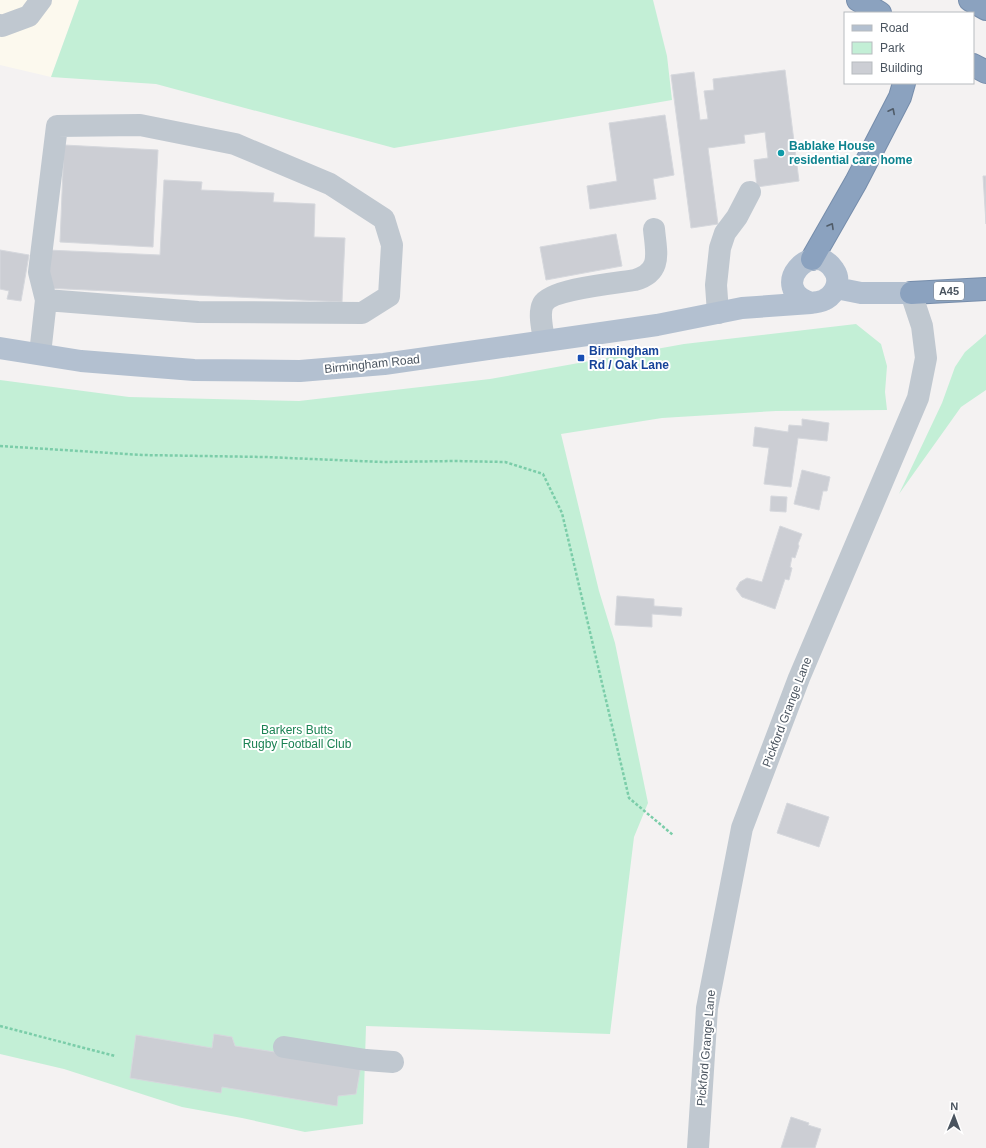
<svg xmlns="http://www.w3.org/2000/svg" width="986" height="1148" font-family="Helvetica,sans-serif">
<rect width="100%" height="100%" fill="#f4f2f2"/>
<path fill="#fcf9ee" d="M0,0h79l-28,77 -51,-12z"/>
<path fill="#c3efd6" d="M79,0h574l14,56 5,44 -278,48 -238,-64 -105,-7z
M856,324l25,20 6,22 -2,26 2,18 -111,1 -114,7 -101,16 38,157 16,52 33,160 -14,34 -24,197 -244,-8 -3,98 -58,8 -63,-14 -60,-11 -118,-38 -64,-15v-674l129,17 170,4 191,-22 194,-35z
M986,334v56l-25,17 -62,87 43,-91 13,-36 10,-15z"/>
<path fill="#ccced4" stroke="#d6d8dd" d="M785,70l14,111 -42,6 -3,-27 14,-2 -3,-26 -21,3 1,8 -37,5 10,76 -27,4 -20,-153 23,-3 6,48 8,-1 -4,-28 10,-1 -1,-11z
M665,115l9,60 -21,4 3,20 -66,10 -3,-23 30,-5 -8,-58z
M64,145l94,5 -5,97 -93,-5z
M983,176h3v48z
M164,180l38,2 -1,8 73,3 -1,9 42,2 -1,33 31,1 -3,64 -297,-14 2,-38 113,5z
M616,234l6,32 -76,14 -6,-33z
M0,250l29,5 -8,46 -14,-2 2,-8 -9,-2z
M802,419l27,4 -2,18 -29,-3 -7,49 -27,-3 5,-36 -16,-2 2,-19 33,5 1,-7 13,1z
M802,470l28,7 -3,14h-4l-4,19 -25,-6z
M771,496l16,1 -1,15 -16,-1z
M780,526l22,8 -4,10 1,2 -4,12 -3,-1 -2,10 2,1 -3,12 -4,-1 -10,30 -33,-12 -6,-8 4,-7 7,-4 15,4z
M617,596l37,3v7l28,2 -1,8 -29,-2v13l-37,-2z
M787,803l42,14 -10,30 -42,-14z
M214,1034l18,3 3,9 126,19 -5,29 -18,2 -1,10 -115,-19 -1,6 -91,-15 6,-43 76,13z
M791,1117l18,6 -1,2 13,4 -6,19h-34z"/>
<g fill="none" stroke-linecap="round" stroke-linejoin="round">
<g stroke="#768dab" stroke-width="24">
<path id="highway" d="M858,0l22,13
M970,0l16,9
M973,65l13,7
M812,259l44,-77 44,-85 4,-14
M911,293l75,-4"/>
</g>
<path stroke="#7bcda9" stroke-width="2.5" stroke-dasharray="3 2" stroke-linecap="butt" d="M0,446l142,9 123,2 118,5 72,-1 50,1 38,12 19,39 67,285 44,37
M0,1026l115,30"/>
<path stroke="#c0c8d0" stroke-width="22" d="M0,25l2,1 27,-10 12,-16
M718,313l-2,-28 4,-37 5,-15 12,-16 13,-25
M544,341c-1,-11 -6,-27 -1,-37 8,-15 74,-21 92,-24 28,-8 21,-28 19,-51
M40,354l6,-54 152,12 164,1 27,-17 3,-51 -8,-26 -54,-35 -95,-40 -95,-19 -83,1 -18,146 7,28
M284,1047l82,13 27,2
M698,1148l9,-140 35,-180 57,-150 119,-280 8,-40 -4,-32 -11,-33"/>
<path stroke="#b3c0d0" stroke-width="22" d="M836,288l25,5h50
M0,348l81,13 113,9 106,1 84,-7 273,-39 85,-17 69,-5c5,-1 11,-1 15,-4 10,-6 15,-19 8,-29 -21,-33 -68,18 -23,33"/>
<use href="#highway" stroke="#8ba2bf" stroke-width="22"/>
</g>
<defs><path id="oneway-chevron" d="M-2-3.5L2.5 0L-2 3.5" fill="none" stroke-width="1.6" stroke-linecap="round" stroke-linejoin="round"/></defs>
<g stroke="#505c69">
<use href="#oneway-chevron" transform="translate(892 111) rotate(-63)"/>
<use href="#oneway-chevron" transform="translate(831 226) rotate(-60)"/>
</g>
<circle fill="#0f9aa8" stroke="#fff" stroke-width="1.5" cx="781" cy="153" r="4"/>
<rect fill="#1a4fb4" stroke="#fff" stroke-width="1.5" x="577" y="354" width="8" height="8" rx="2"/>
<g text-anchor="middle" stroke-width="4" stroke-linejoin="round" paint-order="stroke">
<rect fill="#fff" stroke="#80878f" stroke-width="1" x="934" y="282" width="30" height="18" rx="3"/>
<g font-size="11" font-weight="bold" fill="#4a545f">
<text x="949" y="295">A45</text>
</g>
<g font-size="12" font-weight="bold" fill="#0d838f" stroke="#fff" text-anchor="start">
<text x="789" y="150">Bablake House<tspan x="789" dy="14">residential care home</tspan></text>
</g>
<g font-size="12" font-weight="bold" fill="#164399" stroke="#fff" text-anchor="start">
<text x="589" y="355">Birmingham<tspan x="589" dy="14">Rd / Oak Lane</tspan></text>
</g>
<g font-size="12" fill="#4a545f" stroke="#fff">
<text transform="translate(372 364) rotate(-6)" y="4">Birmingham Road</text>
<text transform="translate(787 712) rotate(-69)" y="4">Pickford Grange Lane</text>
<text transform="translate(706 1048) rotate(-85)" y="4">Pickford Grange Lane</text>
</g>
<g font-size="12" fill="#1a8253" stroke="#fff">
<text x="297" y="734">Barkers Butts<tspan x="297" dy="14">Rugby Football Club</tspan></text>
</g>
</g>
<rect x="844" y="12" width="130" height="72" fill="#ffffff" stroke="#b7bbbf"/>
<rect x="852" y="25" width="20" height="6" fill="#b3c0d0" stroke="#b7bbbf"/>
<text x="880" y="32" font-size="12" fill="#4a545f">Road</text>
<rect x="852" y="42" width="20" height="12" fill="#c3efd6" stroke="#b7bbbf"/>
<text x="880" y="52" font-size="12" fill="#4a545f">Park</text>
<rect x="852" y="62" width="20" height="12" fill="#ccced4" stroke="#b7bbbf"/>
<text x="880" y="72" font-size="12" fill="#4a545f">Building</text>
<g transform="translate(954 1116) rotate(1)" stroke="#ffffff" stroke-width="3" paint-order="stroke">
<path d="M0-3L7 15L0 10L-7 15Z" fill="#4a545f"/>
<text y="-6" font-size="11" font-weight="bold" text-anchor="middle" fill="#4a545f">N</text>
</g>
</svg>
